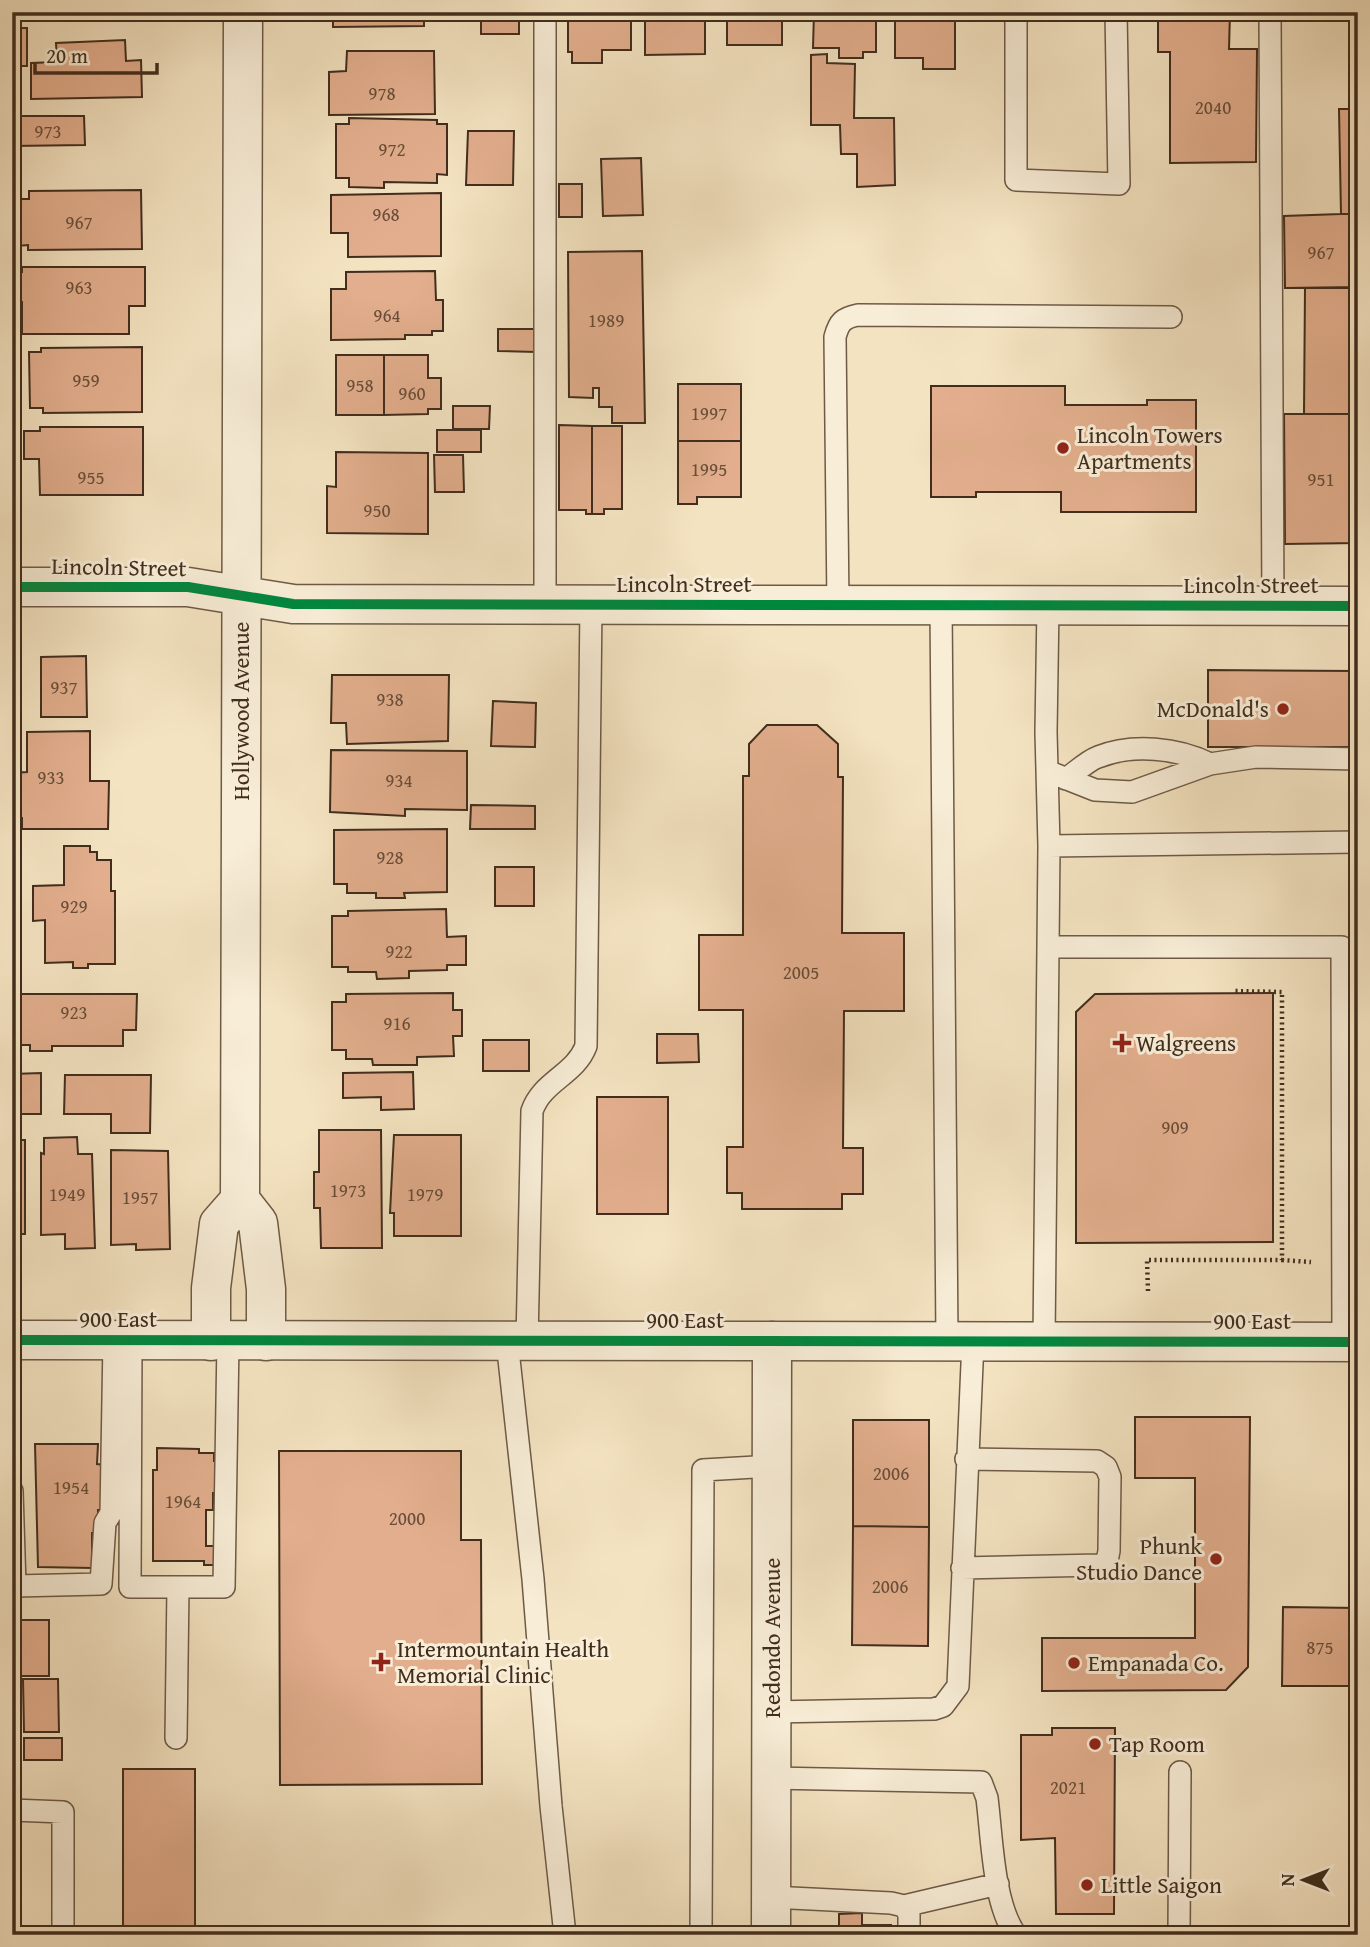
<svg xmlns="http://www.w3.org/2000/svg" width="1370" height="1947" font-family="'Gentium Book Plus',serif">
<rect width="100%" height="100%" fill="#f4e3c1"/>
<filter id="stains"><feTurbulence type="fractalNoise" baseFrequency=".00286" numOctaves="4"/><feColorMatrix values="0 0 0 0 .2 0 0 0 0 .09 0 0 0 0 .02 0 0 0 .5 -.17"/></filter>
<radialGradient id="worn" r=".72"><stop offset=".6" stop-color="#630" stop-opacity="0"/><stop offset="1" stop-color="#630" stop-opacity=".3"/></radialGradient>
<path fill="#e2ae8d" stroke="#412d1d" stroke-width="2" d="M333,12h91v14l-91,1z
M481,12h38v22h-38z
M568,12h63v38h-29v13h-30v-11h-4z
M645,12h60v42l-60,1z
M727,12h55v33h-55z
M814,12h62v40h-13v6h-24v-10h-26z
M895,12h60v57h-32v-11h-28z
M1158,12h72l-1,37h28l-1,113 -86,1v-111h-12z
M12,28h15v38h-15z
M125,40l1,21 15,-1 1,37 -111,2v-36l26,-1 -1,-19z
M347,51h87l1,63 -106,1v-43l17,-1z
M827,54v9l28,1 -1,54h40l1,67 -38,2v-33h-16l-1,-29h-29v-70z
M1339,109h19v105h-17z
M12,116h72l1,29 -73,1z
M349,118l88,2v4h10v51l-10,-1v9l-53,-1v6l-35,-1v-9h-13v-54h13z
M468,131h46l-1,54h-47z
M641,158l2,57 -40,1 -2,-57z
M559,184h23v33h-23z
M141,190l1,59 -114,1v-5l-11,1 -1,-47h13v-8z
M441,193v63l-93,1v-24h-17v-38z
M1341,214h17v73l-73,1 -1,-72z
M642,251l3,172h-33v-16h-13v-19h-6v10l-24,-1 -1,-145z
M22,267h123v39h-16v28h-107v-32h-10v-30h10z
M435,271l1,29h7v31h-11v4h-27v4l-74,1v-51h15v-17z
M1305,288h53v126h-54z
M498,329h39v23l-39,-1z
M142,347v65l-99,1v-5h-13l-1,-56h12v-4z
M336,355h48v60h-48z
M384,355h44v23h13v31h-13v5l-44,1z
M678,384h63v57h-63z
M931,386h134v19h82v-5h49v112h-135v-20h-85v5h-45z
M453,406h37l-1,23h-36z
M1284,414h74v129l-73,1z
M559,425l33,1v88h-6v-4h-27z
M592,426h30v83h-18v5h-12z
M40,427h103v68h-103l-1,-36h-15v-28h16z
M437,430h44v22h-44z
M678,441h63v56h-44v7h-19z
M336,452l92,1v81l-101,-1v-47l9,1z
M434,455h29l1,37h-29z
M86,656l1,61h-46v-60z
M1208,670l150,1v76h-150z
M332,675h117l-1,66 -101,3 -1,-21h-15z
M493,701l43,2 -1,44 -44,-1z
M767,725h50l21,19v33h5l-1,156h62v78h-60l-1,137h20v46h-21v15h-100v-16h-15v-46h16v-137h-44v-75h44v-159h6v-32z
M90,731v50h19l-1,48h-86v-11l-10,1v-46l15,-1v-40z
M331,750l136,1v59l-62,-1v7l-75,-4z
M471,805l64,1v23h-65z
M447,829v63l-43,1 1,5h-29v-5h-29v-9h-13v-54z
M64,846h26v6h7v8h14v31h4v73h-27v4h-15v-6l-28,1v-43l-12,1v-35l31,-1z
M495,867h39v39h-39z
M446,909l1,28 19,-1v29h-19v5l-38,1v7l-32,1 -1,-7h-28v-5h-16v-51h16v-5z
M453,993v17h9v26h-9l1,20 -37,1v8h-44l-1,-6h-26v-9h-14v-48h14v-8z
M1273,993v249l-197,1v-231l19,-18z
M12,994h125l-1,36h-13v16h-71v5h-22v-6h-11v-11h-7z
M657,1034h41l1,28 -42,1z
M483,1040h46v31h-46z
M413,1072l1,37 -33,1v-13l-38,1v-25z
M41,1073v41h-29v-40z
M65,1075h86l-1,58h-39v-19h-47z
M597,1097h71v117h-71z
M319,1130h62l1,118h-61l-1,-40h-6v-36h5z
M394,1135h67v101h-67v-23h-4z
M77,1137l1,17h14l3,94 -30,1v-15l-24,1v-82l3,1v-16z
M12,1140h13v94h-13v13z
M111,1150l57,1 2,98 -34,1v-6l-25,1z
M1135,1417h115l-2,250 -22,23 -184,1v-53h153v-160h-60z
M853,1420h76v107l-76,-1z
M35,1444h63l-1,20 9,1v45h-8v23h-6v35l-54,-1z
M157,1448l42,1v4h15v8h5v32h-6v17h-7v36h9v19h-11v-4h-51v-91h4z
M279,1451h182v89h20l1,244 -202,1z
M853,1526l76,1 -1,119 -76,-1z
M1283,1607l75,1v78h-76z
M12,1620h37v56h-37z
M23,1679h35l1,53h-35z
M1052,1728h63l-1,186h-58l-1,-76 -34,2v-105h31z
M24,1738h38v22h-38z
M123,1769h72v166h-72z
M862,1913v12h29v10h-84v-8l32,-1v-12z"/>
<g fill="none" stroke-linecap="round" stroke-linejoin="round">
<g stroke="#6e5a46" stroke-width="24">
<path id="service" d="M1016,12v168l103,4 -3,-172
M1270,12l3,594
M545,605v-593
M838,605l-3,-268c4,-15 8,-19 23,-22l313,2
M941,605l6,736
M1048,606l-2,126 3,114 309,-4
M1047,771l48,19 37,2 78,-28 46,-7 102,2
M1066,779c10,-7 21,-18 32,-22 35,-14 80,-9 112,7
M1048,947l1,-101
M131,1341l-1,246h94l4,-246
M507,1341l26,238 18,227 14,129
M527,1341l5,-230c10,-30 43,-36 54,-65l5,-441
M1044,1341l4,-394h294l1,395
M12,1491l3,95 86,-2 4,-61 6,-10 3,-172
M962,1568l138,-3 7,-4 2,-10 1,-74 -4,-10 -9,-6 -131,-2
M771,1712l163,-3 9,-3 15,-20 15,-345
M176,1738l2,-151
M771,1778l210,4 6,16c5,39 6,106 29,137
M12,1810l51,2v123
M771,1897l120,6 13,3 5,8v21
M904,1906l94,-22
M701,1935l2,-465 69,-4
M1179,1935l1,-163"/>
</g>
<g stroke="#6e5a46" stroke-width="41">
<path id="minor" d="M243,12l-3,1188 18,23 8,66v52
M12,587h176l105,17 1065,2
M211,1341v-53l8,-64 21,-24
M771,1935l1,-594"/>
</g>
<g stroke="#6e5a46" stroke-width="41">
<path id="tertiary" d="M12,1340l1346,2"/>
</g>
<path stroke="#412d1d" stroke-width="4.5" stroke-dasharray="2 3.5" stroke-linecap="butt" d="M1282,1260l29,2
M1148,1291l-1,-31h135v-268l-49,-1"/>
<use href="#service" stroke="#f8edd7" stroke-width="21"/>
<use href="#minor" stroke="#f8edd7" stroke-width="38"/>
<use href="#tertiary" stroke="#f8edd7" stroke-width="38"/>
<g stroke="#f8edd7" stroke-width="15">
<path id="cycleway" d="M12,587h176l105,17 1065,2
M12,1340l1346,2"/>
</g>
<use href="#cycleway" stroke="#00873e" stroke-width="10"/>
</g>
<g fill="#8f2418" stroke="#f8edd7" stroke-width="2.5">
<circle cx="1063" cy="448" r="7"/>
<circle cx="1283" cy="709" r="7"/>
<path d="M1118.5 1032.5h7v7h7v7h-7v7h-7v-7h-7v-7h7z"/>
<circle cx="1216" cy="1559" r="7"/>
<path d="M377.5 1651.5h7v7h7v7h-7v7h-7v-7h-7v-7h7z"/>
<circle cx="1074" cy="1663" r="7"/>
<circle cx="1095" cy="1744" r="7"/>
<circle cx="1087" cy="1885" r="7"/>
</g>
<g text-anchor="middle" stroke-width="6" stroke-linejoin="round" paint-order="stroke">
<g font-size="19" fill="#694d39">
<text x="382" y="100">978</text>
<text x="1213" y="114">2040</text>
<text x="48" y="138">973</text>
<text x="392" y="156">972</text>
<text x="386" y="221">968</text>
<text x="79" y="229">967</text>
<text x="1321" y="259">967</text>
<text x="79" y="294">963</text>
<text x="387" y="322">964</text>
<text x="606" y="327">1989</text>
<text x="86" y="387">959</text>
<text x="360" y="392">958</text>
<text x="412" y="400">960</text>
<text x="709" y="420">1997</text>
<text x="709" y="476">1995</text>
<text x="91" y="484">955</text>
<text x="1321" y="486">951</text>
<text x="377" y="517">950</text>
<text x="64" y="694">937</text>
<text x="390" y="706">938</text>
<text x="51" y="784">933</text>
<text x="399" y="787">934</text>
<text x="390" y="864">928</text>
<text x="74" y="913">929</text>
<text x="399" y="958">922</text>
<text x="801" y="979">2005</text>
<text x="74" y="1019">923</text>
<text x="397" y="1030">916</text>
<text x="1175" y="1134">909</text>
<text x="348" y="1197">1973</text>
<text x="67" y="1201">1949</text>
<text x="425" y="1201">1979</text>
<text x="140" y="1204">1957</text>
<text x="891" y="1480">2006</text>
<text x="71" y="1494">1954</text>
<text x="183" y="1508">1964</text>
<text x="407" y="1525">2000</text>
<text x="890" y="1593">2006</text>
<text x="1320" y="1654">875</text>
<text x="1068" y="1794">2021</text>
</g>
<g font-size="23" fill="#412d1d" stroke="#f8edd7" text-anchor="start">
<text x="1077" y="443">Lincoln Towers<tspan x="1077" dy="26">Apartments</tspan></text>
<text x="1269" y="717" text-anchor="end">McDonald's</text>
<text x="1136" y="1051">Walgreens</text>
<text x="1202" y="1554" text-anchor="end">Phunk<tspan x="1202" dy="26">Studio Dance</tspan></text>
<text x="397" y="1657">Intermountain Health<tspan x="397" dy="26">Memorial Clinic</tspan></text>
<text x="1088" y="1671">Empanada Co.</text>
<text x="1109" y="1752">Tap Room</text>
<text x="1101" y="1893">Little Saigon</text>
</g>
<g font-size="23" fill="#412d1d" stroke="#f8edd7">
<text transform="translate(119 567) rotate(1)" y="8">Lincoln Street</text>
<text x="684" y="592">Lincoln Street</text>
<text x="1251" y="593">Lincoln Street</text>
<text transform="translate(241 711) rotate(-90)" y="8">Hollywood Avenue</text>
<text x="118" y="1327">900 East</text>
<text x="685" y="1328">900 East</text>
<text x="1252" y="1329">900 East</text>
<text transform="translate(772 1638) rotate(-90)" y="8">Redondo Avenue</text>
</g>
</g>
<rect width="1370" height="1947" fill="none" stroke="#f4e3c1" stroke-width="42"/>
<rect x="14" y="14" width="1342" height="1919" fill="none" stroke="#412d1d" stroke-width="3.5"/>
<rect x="21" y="21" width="1328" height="1905" fill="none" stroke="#412d1d" stroke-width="2"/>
<g transform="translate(1304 1880) rotate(270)" stroke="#f8edd7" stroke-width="5" paint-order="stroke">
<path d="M0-5L12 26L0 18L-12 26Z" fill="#412d1d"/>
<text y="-10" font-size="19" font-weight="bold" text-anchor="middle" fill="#412d1d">N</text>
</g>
<path d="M35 63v10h122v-10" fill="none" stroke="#412d1d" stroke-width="3.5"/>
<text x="46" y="63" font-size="21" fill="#412d1d" stroke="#f8edd7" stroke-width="5" paint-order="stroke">20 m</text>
<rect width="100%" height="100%" filter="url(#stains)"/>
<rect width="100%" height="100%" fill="url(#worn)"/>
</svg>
